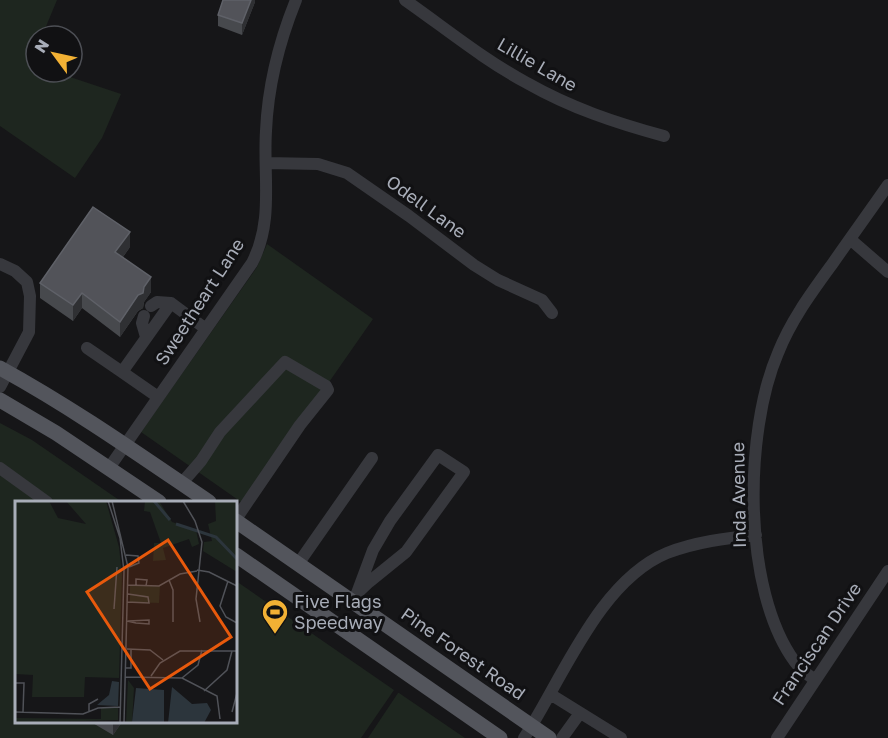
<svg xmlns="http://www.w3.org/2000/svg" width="888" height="738" font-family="'Golos Text',sans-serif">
<rect width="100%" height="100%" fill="#161618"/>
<path fill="#1e261f" d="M0,0h57l-15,36h-6v16l-5,12 5,2v6h19l66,22 -19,44 -27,40 -75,-52z
M267,244l106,75 -129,185 -103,-72 116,-165z
M0,423l32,17 90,62h-106v220h220v-141l158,109 -33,48h-361z
M398,693h1l66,45h-97z"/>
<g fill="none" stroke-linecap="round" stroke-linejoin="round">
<path stroke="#37383d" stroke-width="12" d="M405,0c40,28 79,60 122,83 44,25 89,40 137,53
M266,163l52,1 29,9 62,43 65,49 24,15 44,20 10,13
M850,239l38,33
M0,264l15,7 12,11 3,14 -1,36 -29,55
M151,306l6,-4 14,1
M144,316l-2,7 4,14
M87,348l35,24
M158,397l-36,-25 49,-69 35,26
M0,468l47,34
M109,468l143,-205c22,-42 11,-87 14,-132 2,-46 13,-89 30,-131
M181,484l20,-23 19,-29 65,-70 41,24 2,4 -28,35 -64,94
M298,564l74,-106
M350,600l19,-18 37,-30 58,-80 -26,-17 -48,66 -17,29 -16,43
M815,680c-7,-5 -15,-11 -20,-18 -53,-72 -51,-230 -17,-309 13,-33 34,-61 55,-90 18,-26 37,-52 55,-78
M550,694l71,44
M524,738c38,-58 75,-157 143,-185 28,-11 60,-15 89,-18
M562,738l18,-25
M777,738l111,-167"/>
<path stroke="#53555c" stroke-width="15" d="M0,368c73,40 141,88 209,134
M0,400l56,33 103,69
M236,521l313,217
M236,555l264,183"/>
</g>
<path fill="#47494d" d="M255,0v2l-13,33 -24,-9v-11z
M130,247l-7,10 28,35 -7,10 -1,6 -5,3 -18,26 -38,-29 -9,13 -33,-23v-15z
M91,722h31l-9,13z"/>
<path fill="#2f3033" d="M251,0h4v2l-13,33v-12z
M130,232v15l-15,21v-16z
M151,277v15l-7,10 -1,6 -5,3 -18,26v-15z
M82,293v15l-9,13v-16z
M114,722h8l-9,13v-12z"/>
<path fill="#525359" stroke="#5f6168" stroke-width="1.5" d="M223,0h28l-9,23 -24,-8z
M93,207l37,25 -15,20 36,25 -7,10 -1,6 -5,2 -18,27 -38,-29 -9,12 -33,-22z"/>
<defs>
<g id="stadium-pin" transform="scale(1.35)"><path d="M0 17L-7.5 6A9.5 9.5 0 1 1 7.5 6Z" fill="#f2b134" stroke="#111113"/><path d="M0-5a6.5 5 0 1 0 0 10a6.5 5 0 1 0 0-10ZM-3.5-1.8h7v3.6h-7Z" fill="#111"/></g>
</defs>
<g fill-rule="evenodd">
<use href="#stadium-pin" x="275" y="612"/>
</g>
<g text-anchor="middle" stroke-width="6" stroke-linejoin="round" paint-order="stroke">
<g font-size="18" fill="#a8adb8" stroke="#111113">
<text transform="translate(537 65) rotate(30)" y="6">Lillie Lane</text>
<text transform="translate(426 207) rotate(36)" y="6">Odell Lane</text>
<text transform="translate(200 302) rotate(-57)" y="6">Sweetheart Lane</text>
<text transform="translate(739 495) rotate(-91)" y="6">Inda Avenue</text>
<text transform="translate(817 644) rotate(-56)" y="6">Franciscan Drive</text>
<text transform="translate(463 654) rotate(35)" y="6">Pine Forest Road</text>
</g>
<g font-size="18" fill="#a8adb8" stroke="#111113" text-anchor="start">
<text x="294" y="608">Five Flags<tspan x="294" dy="21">Speedway</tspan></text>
</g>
</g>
<g transform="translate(15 501)">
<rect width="222" height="222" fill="#161618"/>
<path d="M0,0h34l9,17 28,6 -20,-23h40l13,46 3,27 -3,104 -34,-1 -1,20h-52l1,-22 -18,-1zM130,0h14l13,21 24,8 3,14 -7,3 -3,-8 -26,9 3,12 -13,1 1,-18h7l-11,-31 -6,-1zM200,0l22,1v70l-34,-21 1,-9 8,-1 -4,-17 8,-3zM115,85h30l-1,17 -29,-1zM113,179l6,8 -2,35h-6zM86,207h17v12l-103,3v-5l86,1z" fill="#1e261f"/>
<path d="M97,180l7,1 -1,24 -21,-1 12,-10zM157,186l20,17 15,-1 4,7 -7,13h-36zM121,187l28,2v32h-32z" fill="#2c353c"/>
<path fill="none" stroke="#2c353c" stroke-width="3" d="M139,0l16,19M161,23l40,13 21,22"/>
<path fill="none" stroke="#505258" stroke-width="1.5" d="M93,0l12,37 4,33 -4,152M97,0l16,66 -4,156M168,0l12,20 7,21 -6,57 4,23M111,54l12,1 1,7 -10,4M182,69l12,2 28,14M154,79l4,10v32M213,80l-8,25 6,11 11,6M112,84l32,1 21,-12 17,-3M121,84v-6l11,1 -1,6M112,101l22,1 -1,-6 -20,-3M99,108l3,-42M112,120l9,2 13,1v-4l-21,1M112,148l23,1 13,10M111,167h5v-19M136,175l9,-13 20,-12h57M110,176l57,1 35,18 3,23M167,177l16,-13 4,-15M0,182h9l-1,29M189,190l23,-21 5,-19M0,211l68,2 15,-6 22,-1M74,211v-8l9,-5M217,211l5,-19"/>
<path fill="#e8590c" fill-opacity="0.15" stroke="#e8590c" stroke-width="3" d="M153,39l63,97 -81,52 -63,-97z"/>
<rect width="222" height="222" fill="none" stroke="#a8adb8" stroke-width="3"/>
</g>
<g transform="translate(54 54) rotate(303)"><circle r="28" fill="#111113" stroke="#4d4f55" stroke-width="1.5"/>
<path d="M0-4.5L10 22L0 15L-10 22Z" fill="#f2b134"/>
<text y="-9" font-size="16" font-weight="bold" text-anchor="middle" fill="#a8adb8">N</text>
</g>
</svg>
